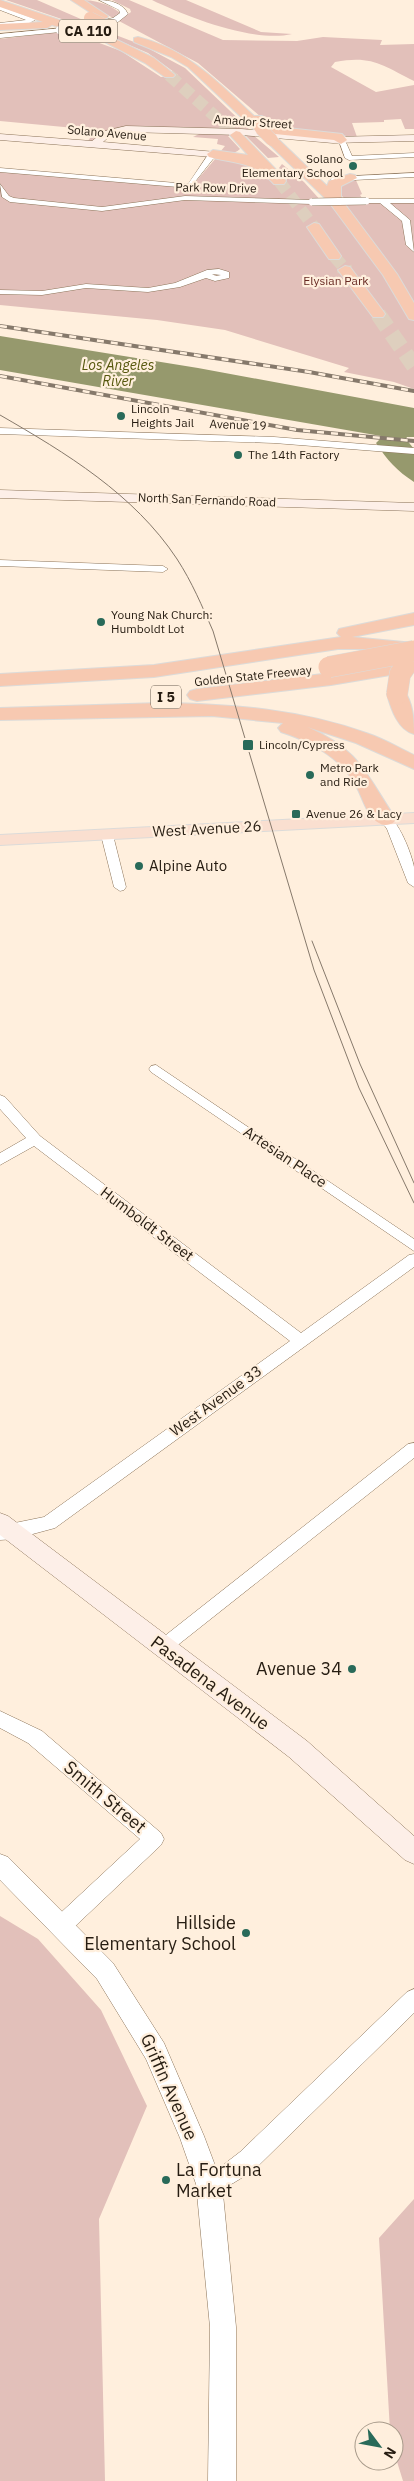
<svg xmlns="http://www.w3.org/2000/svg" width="414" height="2481" font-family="'IBM Plex Sans',sans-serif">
<rect width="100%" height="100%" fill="#ffefdd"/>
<path fill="#e2c0ba" d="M6,0h31l53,23 -11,2z
M80,0c14,0 27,3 39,12v3l-6,3z
M112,0h17l94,40 74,1 26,-4 59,3 -2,5 34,-1v37c-32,-16 -42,-26 -79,-19l-4,5 45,25 38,-7v44h-9l-4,-10 -17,1v2l-32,1 5,14 -82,-8 -77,-66 -79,-42 12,-9 -1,-3z
M152,0h34l75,32 31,2c-38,9 -105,-17 -140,-34z
M92,26l50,19 43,23 64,61 -120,-1 -35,14h-7l9,-12 -96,-9v-82l67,-8 54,20 40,26 17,-2 -30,-22 -61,-26z
M201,133l52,2 26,22 -11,1 -24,-24 -16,2 12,13c-6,6 -13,4 -20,3l5,-6 -8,-2 1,-5 -25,-2z
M216,158l33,4 23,19 15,-1 -8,-12 3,-4 22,18 19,21 91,-1v187l-20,-7 -50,-10 5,-4 -124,-38 -68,-10 -157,-15v-133l191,15z
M355,178l7,16 -2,1 2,3 -16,2 -6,-6 -3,-9z
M0,1916l38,23 63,71 46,96 -48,113 6,262h-105z
M414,2199v282h-11l-9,-29v-21h-4l-11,-193z"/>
<path fill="#96996d" d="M0,336l198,32 216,40v29h-7l-1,2 8,10v33c-17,-11 -27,-22 -38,-39l6,-6 -1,-1 -381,-66z"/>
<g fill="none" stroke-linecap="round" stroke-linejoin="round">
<path stroke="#decfbe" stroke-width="12" stroke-dasharray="12 6" stroke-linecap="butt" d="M169,75l67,60
M279,181l35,46
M334,256l11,13"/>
<path stroke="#decfbe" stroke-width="16" stroke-dasharray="16 8" stroke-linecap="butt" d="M344,268l1,2
M378,314l36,52"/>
<g stroke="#8c7459" stroke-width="1">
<path id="minor" d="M0,6l34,13 1,1 -10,5 -25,2v-4l26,-3 -26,-10z
M338,138h6l8,18 62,-3v4l-65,3 -4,-2z
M210,152l7,2 -27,34 -190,-16v-4l188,16z
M414,173v4l-80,4 -4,-2 4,-2z
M0,184l9,12 5,2 88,9 83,-11 127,4 4,2 -4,2 -127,-4 -83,11 -92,-9 -8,-5z
M366,199h48v4h-24l20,17 4,32 -8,-7 -4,-24 -22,-18h-17v-4z
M219,269l10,3v6l-14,3 -9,-3 -26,9 -32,5 -62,-4 -44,7 -42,-1v-4l42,1 44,-7 62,4 27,-5 32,-13zM212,274l9,1 -5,1z
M0,560l163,6 5,3 -5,3 -163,-6z
M386,815c12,3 26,40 28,52 0,6 0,13 0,20l-6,-4 -21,-54 -7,-10z
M107,831l6,4 13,52 -2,3 -4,1 -6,-4 -13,-52z
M156,1065l258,174v12l-263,-179 -2,-3 2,-3z
M0,1095l5,2 35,39 261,197 108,-78 5,-1v13l-359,261 -41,11 -14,1v-14l44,-9 246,-176 -256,-195 -34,19v-12l26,-15 -26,-29z
M414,1443v15l-245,194 -6,3 -6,-3 -3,-5 3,-5 251,-198z
M0,1711l42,20 119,102 3,6 -3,6 -93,88 -7,2 -7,-2 -3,-7 3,-7 86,-80 -112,-96 -28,-15z
M414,1989v24l-158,155c-15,11 -30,20 -47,27l-8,-3 -3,-8 3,-8 22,-11 17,-13 167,-160z"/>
</g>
<g stroke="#8c7459" stroke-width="1">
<path id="tertiary" d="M99,0c11,0 24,3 29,14l-10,8 -32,5v-4l27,-5 7,-5 -1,-3z
M63,28v4h-3l-60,6v-4z
M0,428l274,9 140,11v6l-140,-11 -274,-9z
M0,1854l8,3 105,106 51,80 40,93 18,48 14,143v154h-28l2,-154 -14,-143 -16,-46 -34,-79 -49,-80 -97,-99z"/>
</g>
<g stroke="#8c7459" stroke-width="1">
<path id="secondary" d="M126,126l115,3 92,8 81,-2v6l-81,2 -92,-8 -115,-3 -15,3 -8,7 113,10 2,2 -5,3 -213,-17v-6l92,7 13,-10z
M0,490l414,13v8l-414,-13z
M0,1513l8,3 299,225 107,95v28l-9,-4 -116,-103 -289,-222z"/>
</g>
<g stroke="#dcdbd9" stroke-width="2">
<path id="primary" d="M414,813v10l-414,22v-10z"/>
</g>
<g stroke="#dcdbd9" stroke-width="2">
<path id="motorway" d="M0,0l113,38 41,20 21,17 -2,2h-8l-20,-14 -40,-21 -53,-17 -5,3 -47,2v-6l43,-2 -43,-15z
M71,0h13l24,16 -1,2h-8z
M138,37c49,12 81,46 116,79h8l16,11 64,7 5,6 -6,4 -7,-4 -59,-6 -8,-4 -6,3 -4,-1 -69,-65 -17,-10 -37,-15v-4z
M236,131l4,1 44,46 2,3 -2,3h-10c-21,-23 -38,-20 -65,-27l-2,-3 6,-4 35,5 -18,-20z
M272,136l4,1 51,49 2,-5 21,-7 5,1 2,3 -16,8v13l56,75 17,29v17l-5,-1 -26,-44 -54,-73 -61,-59 -2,-3z
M314,223l5,1 20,29 2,3 -2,3h-10l-22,-32z
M345,266l5,1 33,44 2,3 -2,3h-10l-35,-47z
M414,613v12l-62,12 62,6v12l-51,-6h-25l-184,28 -154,9v-12l154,-9 187,-28 -4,-4 2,-4z
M414,659v12l-83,14 -134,16 -7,-2 -3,-4 3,-4 7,-2 134,-16z
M397,688l7,2c9,13 10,29 10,44 -16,-4 -23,-25 -27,-40l3,-4z
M160,703c72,1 140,6 209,31 15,5 30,14 45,21v14l-58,-26 -49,-16c54,23 59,48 89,92l-3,4c-4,2 -10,3 -14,0 -13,-7 -17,-28 -24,-39 -15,-27 -46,-43 -74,-52l-3,-4 5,-5 -71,-7 -212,4v-12z"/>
</g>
<use href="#minor" fill="#fff" fill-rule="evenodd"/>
<use href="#tertiary" fill="#fff" fill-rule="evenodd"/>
<use href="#secondary" fill="#fdefe8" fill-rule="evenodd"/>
<use href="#primary" fill="#fadfd0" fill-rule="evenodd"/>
<use href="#motorway" fill="#f7c9b1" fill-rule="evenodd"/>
<path stroke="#86796b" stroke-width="1" d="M0,415c66,38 134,79 177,144 15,23 25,47 36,72l101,339 45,118 55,115
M312,941l48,123 54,119"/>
<g stroke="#86796b" stroke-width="4">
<path id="rail" d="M0,326l309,46 105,19
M0,376l297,54 117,11"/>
</g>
<use href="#rail" stroke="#ffefdd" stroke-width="2.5" stroke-dasharray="7" stroke-linecap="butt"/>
<g stroke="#8c7459" stroke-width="8" stroke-linecap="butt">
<path id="minor-bridge" d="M312,202l54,-1"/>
</g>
<g stroke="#8c7459" stroke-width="9" stroke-linecap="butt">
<path id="tertiary-bridge" d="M60,30l29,-5"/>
</g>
<g stroke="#dcdbd9" stroke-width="13" stroke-linecap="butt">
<path id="motorway-bridge-far1" d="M90,18l21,10
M261,129l11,11"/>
</g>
<g stroke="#dcdbd9" stroke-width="22" stroke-linecap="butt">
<path id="motorway-bridge" d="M329,667l85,-16
M397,694l3,-20 14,-20"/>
</g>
<use href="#minor-bridge" stroke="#fff" stroke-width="7"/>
<use href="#tertiary-bridge" stroke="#fff" stroke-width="8"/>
<use href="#motorway-bridge-far1" stroke="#f7c9b1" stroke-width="12"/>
<use href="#motorway-bridge" stroke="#f7c9b1" stroke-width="21"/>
</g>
<g fill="#296a59" stroke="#ffefdd" stroke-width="2">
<circle cx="353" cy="166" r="5"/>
<circle cx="121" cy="416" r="5"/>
<circle cx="238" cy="455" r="5"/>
<circle cx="101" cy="622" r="5"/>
<rect x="242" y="739" width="12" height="12" rx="2.5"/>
<circle cx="310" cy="775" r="5"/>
<rect x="291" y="809" width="10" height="10" rx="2.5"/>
<circle cx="139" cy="866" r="5"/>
<circle cx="352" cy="1669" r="5"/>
<circle cx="246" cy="1933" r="5"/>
<circle cx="166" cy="2180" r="5"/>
</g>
<g text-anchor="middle" stroke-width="4.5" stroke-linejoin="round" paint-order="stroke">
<g font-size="12" fill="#261c11" stroke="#ffefdd">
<text transform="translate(253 122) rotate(4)" y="4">Amador Street</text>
<text transform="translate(107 133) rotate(5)" y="4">Solano Avenue</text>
<text transform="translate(216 188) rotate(1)" y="4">Park Row Drive</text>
<text transform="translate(238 425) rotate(2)" y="4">Avenue 19</text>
<text transform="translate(207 500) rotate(2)" y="4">North San Fernando Road</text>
<text transform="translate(253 676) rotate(-6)" y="4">Golden State Freeway</text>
</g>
<g font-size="12" fill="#261c11" stroke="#ffefdd" text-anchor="start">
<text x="343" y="163" text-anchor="end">Solano<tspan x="343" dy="14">Elementary School</tspan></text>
<text x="131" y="413">Lincoln<tspan x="131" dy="14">Heights Jail</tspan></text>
<text x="248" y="459">The 14th Factory</text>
<text x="111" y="619">Young Nak Church:<tspan x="111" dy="14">Humboldt Lot</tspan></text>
<text x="259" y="749">Lincoln/Cypress</text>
<text x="320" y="772">Metro Park<tspan x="320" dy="14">and Ride</tspan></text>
<text x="306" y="818">Avenue 26 &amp; Lacy</text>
</g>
<g font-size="12" fill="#672922" stroke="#ffefdd">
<text x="336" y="285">Elysian Park</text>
</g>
<g fill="#ffefdd" stroke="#675b4e" stroke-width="1">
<rect x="59" y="19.5" width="58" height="23" rx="4"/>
<rect x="151" y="685.5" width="30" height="23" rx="4"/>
</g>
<g font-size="14" font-weight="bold" fill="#261c11">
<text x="88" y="36">CA 110</text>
<text x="166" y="702">I 5</text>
</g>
<g font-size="14" font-style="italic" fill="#55570c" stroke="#ffefdd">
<text x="118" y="370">Los Angeles<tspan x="118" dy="16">River</tspan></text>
</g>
<g font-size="15" fill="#261c11" stroke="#ffefdd">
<text transform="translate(207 829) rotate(-3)" y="5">West Avenue 26</text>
<text transform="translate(285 1157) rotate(34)" y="5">Artesian Place</text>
<text transform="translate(147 1224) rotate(37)" y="5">Humboldt Street</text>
<text transform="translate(216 1401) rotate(-36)" y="5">West Avenue 33</text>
</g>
<g font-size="15" fill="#261c11" stroke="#ffefdd" text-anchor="start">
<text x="149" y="871">Alpine Auto</text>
</g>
<g font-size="18" fill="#261c11" stroke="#ffefdd" text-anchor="end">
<text x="342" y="1675">Avenue 34</text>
<text x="236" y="1929">Hillside<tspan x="236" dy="21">Elementary School</tspan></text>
<text x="176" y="2176" text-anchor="start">La Fortuna<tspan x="176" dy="21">Market</tspan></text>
</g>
<g font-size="18" fill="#261c11" stroke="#ffefdd">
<text transform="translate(210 1683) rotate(37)" y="6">Pasadena Avenue</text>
<text transform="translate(105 1797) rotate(40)" y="6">Smith Street</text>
<text transform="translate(169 2087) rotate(66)" y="6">Griffin Avenue</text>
</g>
</g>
<g transform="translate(379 2446) rotate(122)"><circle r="24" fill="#ffefdd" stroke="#a89b8b"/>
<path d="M0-4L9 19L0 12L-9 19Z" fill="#296a59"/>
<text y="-8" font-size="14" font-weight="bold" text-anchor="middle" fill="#261c11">N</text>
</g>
</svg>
